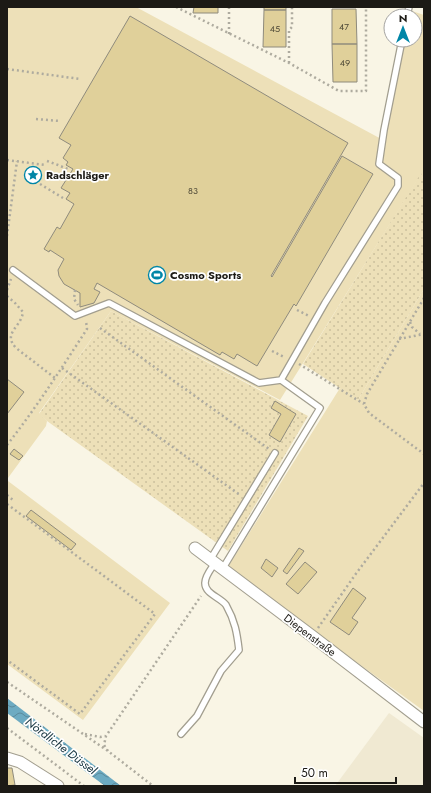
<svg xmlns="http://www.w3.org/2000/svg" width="431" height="793" font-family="Jost,sans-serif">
<defs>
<pattern id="garden-dots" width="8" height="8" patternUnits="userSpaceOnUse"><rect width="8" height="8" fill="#ede0b8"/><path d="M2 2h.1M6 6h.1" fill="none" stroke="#cbc09d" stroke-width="1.8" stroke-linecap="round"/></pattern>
<pattern id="water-waves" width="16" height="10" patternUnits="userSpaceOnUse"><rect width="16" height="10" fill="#6dabc2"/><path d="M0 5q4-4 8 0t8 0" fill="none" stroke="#598a9c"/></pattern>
</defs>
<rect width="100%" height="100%" fill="#f9f5e5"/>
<path fill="#f0e9d2" d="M389,713l35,25v48h-89z"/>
<path fill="#ede0b8" d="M7,7h129l249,134 19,-101h11v-24h-7l1,-6 15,5v166l-3,-7 -141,226 -169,-89 -72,102 8,8 -1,5 -38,52v3l162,122 -87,117 -76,-56z
M424,289v422l-108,-78 -88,-66 112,-179 18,12z"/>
<path fill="url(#garden-dots)" d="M421,173l3,8v108l-66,111 -55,-36z
M111,311l197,105 -80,135 -181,-130 -8,-7z"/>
<path fill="url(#water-waves)" d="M7,698l114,88h-16l-98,-73z"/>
<path fill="#e0d09a" stroke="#8f8b7d" d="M194,7h24v6h-25z
M264,7h22v3h-22z
M332,9h24l1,35h-25z
M264,10h22v37h-23z
M130,16l218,127 -77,133 1,1 70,-121 31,18 -77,132 -2,-2 -37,62 -20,-12 -3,5 -12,-7 -2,3 -123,-72 -3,6 6,3 -6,11 -14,4v-14l-16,-9 -5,-8 -1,-6 6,-11 -14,-9 -1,2 -5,-3 13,-22 3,2 14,-25 -8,-5 4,-6 -9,-5 12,-19 -7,-4 2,-3 -5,-4 8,-13 -12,-7z
M332,44h25v38h-24z
M7,379l17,13 -17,22z
M275,401l21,13 -16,28 -11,-7 12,-21 -10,-6z
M14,449l9,7 -4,4 -9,-6z
M31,510l45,34 -5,6 -45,-34z
M299,548l5,3 -17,23 -4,-3z
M266,559l12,9 -6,9 -11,-9z
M305,562l12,10 -19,22 -12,-10z
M353,588l13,10 -14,20 6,4 -9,13 -19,-13z
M7,768h5l3,17 -8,1z"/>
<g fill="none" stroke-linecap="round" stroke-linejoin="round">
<g stroke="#a29e8f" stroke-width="8">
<path id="lane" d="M407,16l2,-9
M13,270l62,46 34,-13 150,80 22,-3 39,28 -97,160
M281,380l44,-77 73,-117v-8l-19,-14 5,-34 18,-90
M210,560l65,-107
M181,734l16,-18 24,-45 18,-21c-2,-17 -4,-29 -13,-45 -6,-8 -21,-11 -21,-22 0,-7 6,-14 10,-20"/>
</g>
<g stroke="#a29e8f" stroke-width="13">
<path id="street" d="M195,548l117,88 112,86
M7,758l13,4 38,24"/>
</g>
<path stroke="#aeab9f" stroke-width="2.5" stroke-dasharray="2 3" stroke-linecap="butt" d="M176,7l113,56 50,28h27v-84
M229,7v27
M289,63v-33l3,-3v-20
M7,69l73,10
M36,119l24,2
M7,160l38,5
M47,161l11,4 12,5
M40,184l23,14
M7,236l10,-75
M7,290l4,-11
M75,290l-1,9 4,6
M7,296l8,7 8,9c-2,16 -21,21 -7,36l39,30
M424,298l-57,96 -3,10 5,9 55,41
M297,310l12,6
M410,322l2,5 8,7
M100,328l169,121
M399,339l25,-5
M272,351l12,6
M299,364l65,40
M62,368l178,127
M7,445c29,-37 54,-76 80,-116l-1,-8
M7,495l6,5
M7,504l148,110 -75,100 -73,-54
M318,628l37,-53 69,-92
M7,682l101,69 45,35
M7,728l77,58
M85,734l15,3 5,-1
M108,751l-4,-6 2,-9 95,-140"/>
<use href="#lane" stroke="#fff" stroke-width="5.5"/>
<use href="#street" stroke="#fff" stroke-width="11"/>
</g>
<defs>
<g id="sight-ring" transform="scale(0.9)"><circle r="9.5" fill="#fff" stroke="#0086a7" stroke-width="1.5"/><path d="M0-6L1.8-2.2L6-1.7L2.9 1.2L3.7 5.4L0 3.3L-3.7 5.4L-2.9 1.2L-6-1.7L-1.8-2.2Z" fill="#0086a7"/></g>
<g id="stadium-ring" transform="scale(0.9)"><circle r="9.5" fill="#fff" stroke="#0086a7" stroke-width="1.5"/><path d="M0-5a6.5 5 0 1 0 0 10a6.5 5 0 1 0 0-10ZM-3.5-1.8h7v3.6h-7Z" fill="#0086a7"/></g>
</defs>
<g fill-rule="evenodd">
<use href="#sight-ring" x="33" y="175"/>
<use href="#stadium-ring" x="157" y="275"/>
</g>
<g text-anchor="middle" stroke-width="3.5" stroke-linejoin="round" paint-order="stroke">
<g font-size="9" fill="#4d4836">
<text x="344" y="30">47</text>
<text x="275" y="32">45</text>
<text x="345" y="66">49</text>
<text x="193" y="194">83</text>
</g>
<g font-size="11" font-weight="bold" fill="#1c1a15" stroke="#fff" text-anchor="start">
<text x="46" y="179">Radschläger</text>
<text x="170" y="279">Cosmo Sports</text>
</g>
<g font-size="11" fill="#1c1a15" stroke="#fff">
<text transform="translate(310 635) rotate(37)" y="4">Diepenstraße</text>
</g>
<g font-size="12" font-style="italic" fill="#15333e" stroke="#fff">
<text transform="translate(61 746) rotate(37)" y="4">Nördliche Düssel</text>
</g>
</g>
<rect width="431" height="793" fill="none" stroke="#1c1a15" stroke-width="16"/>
<g transform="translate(403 28)"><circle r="19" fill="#ffffff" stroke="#a4a3a1"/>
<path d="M0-3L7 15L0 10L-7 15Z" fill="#0086a7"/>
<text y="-6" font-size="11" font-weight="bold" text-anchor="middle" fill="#1c1a15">N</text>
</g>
<path d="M295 777v6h101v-6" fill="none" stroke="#1c1a15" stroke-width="2"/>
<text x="301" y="777" font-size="12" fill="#1c1a15" stroke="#ffffff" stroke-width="3" paint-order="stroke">50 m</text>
</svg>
